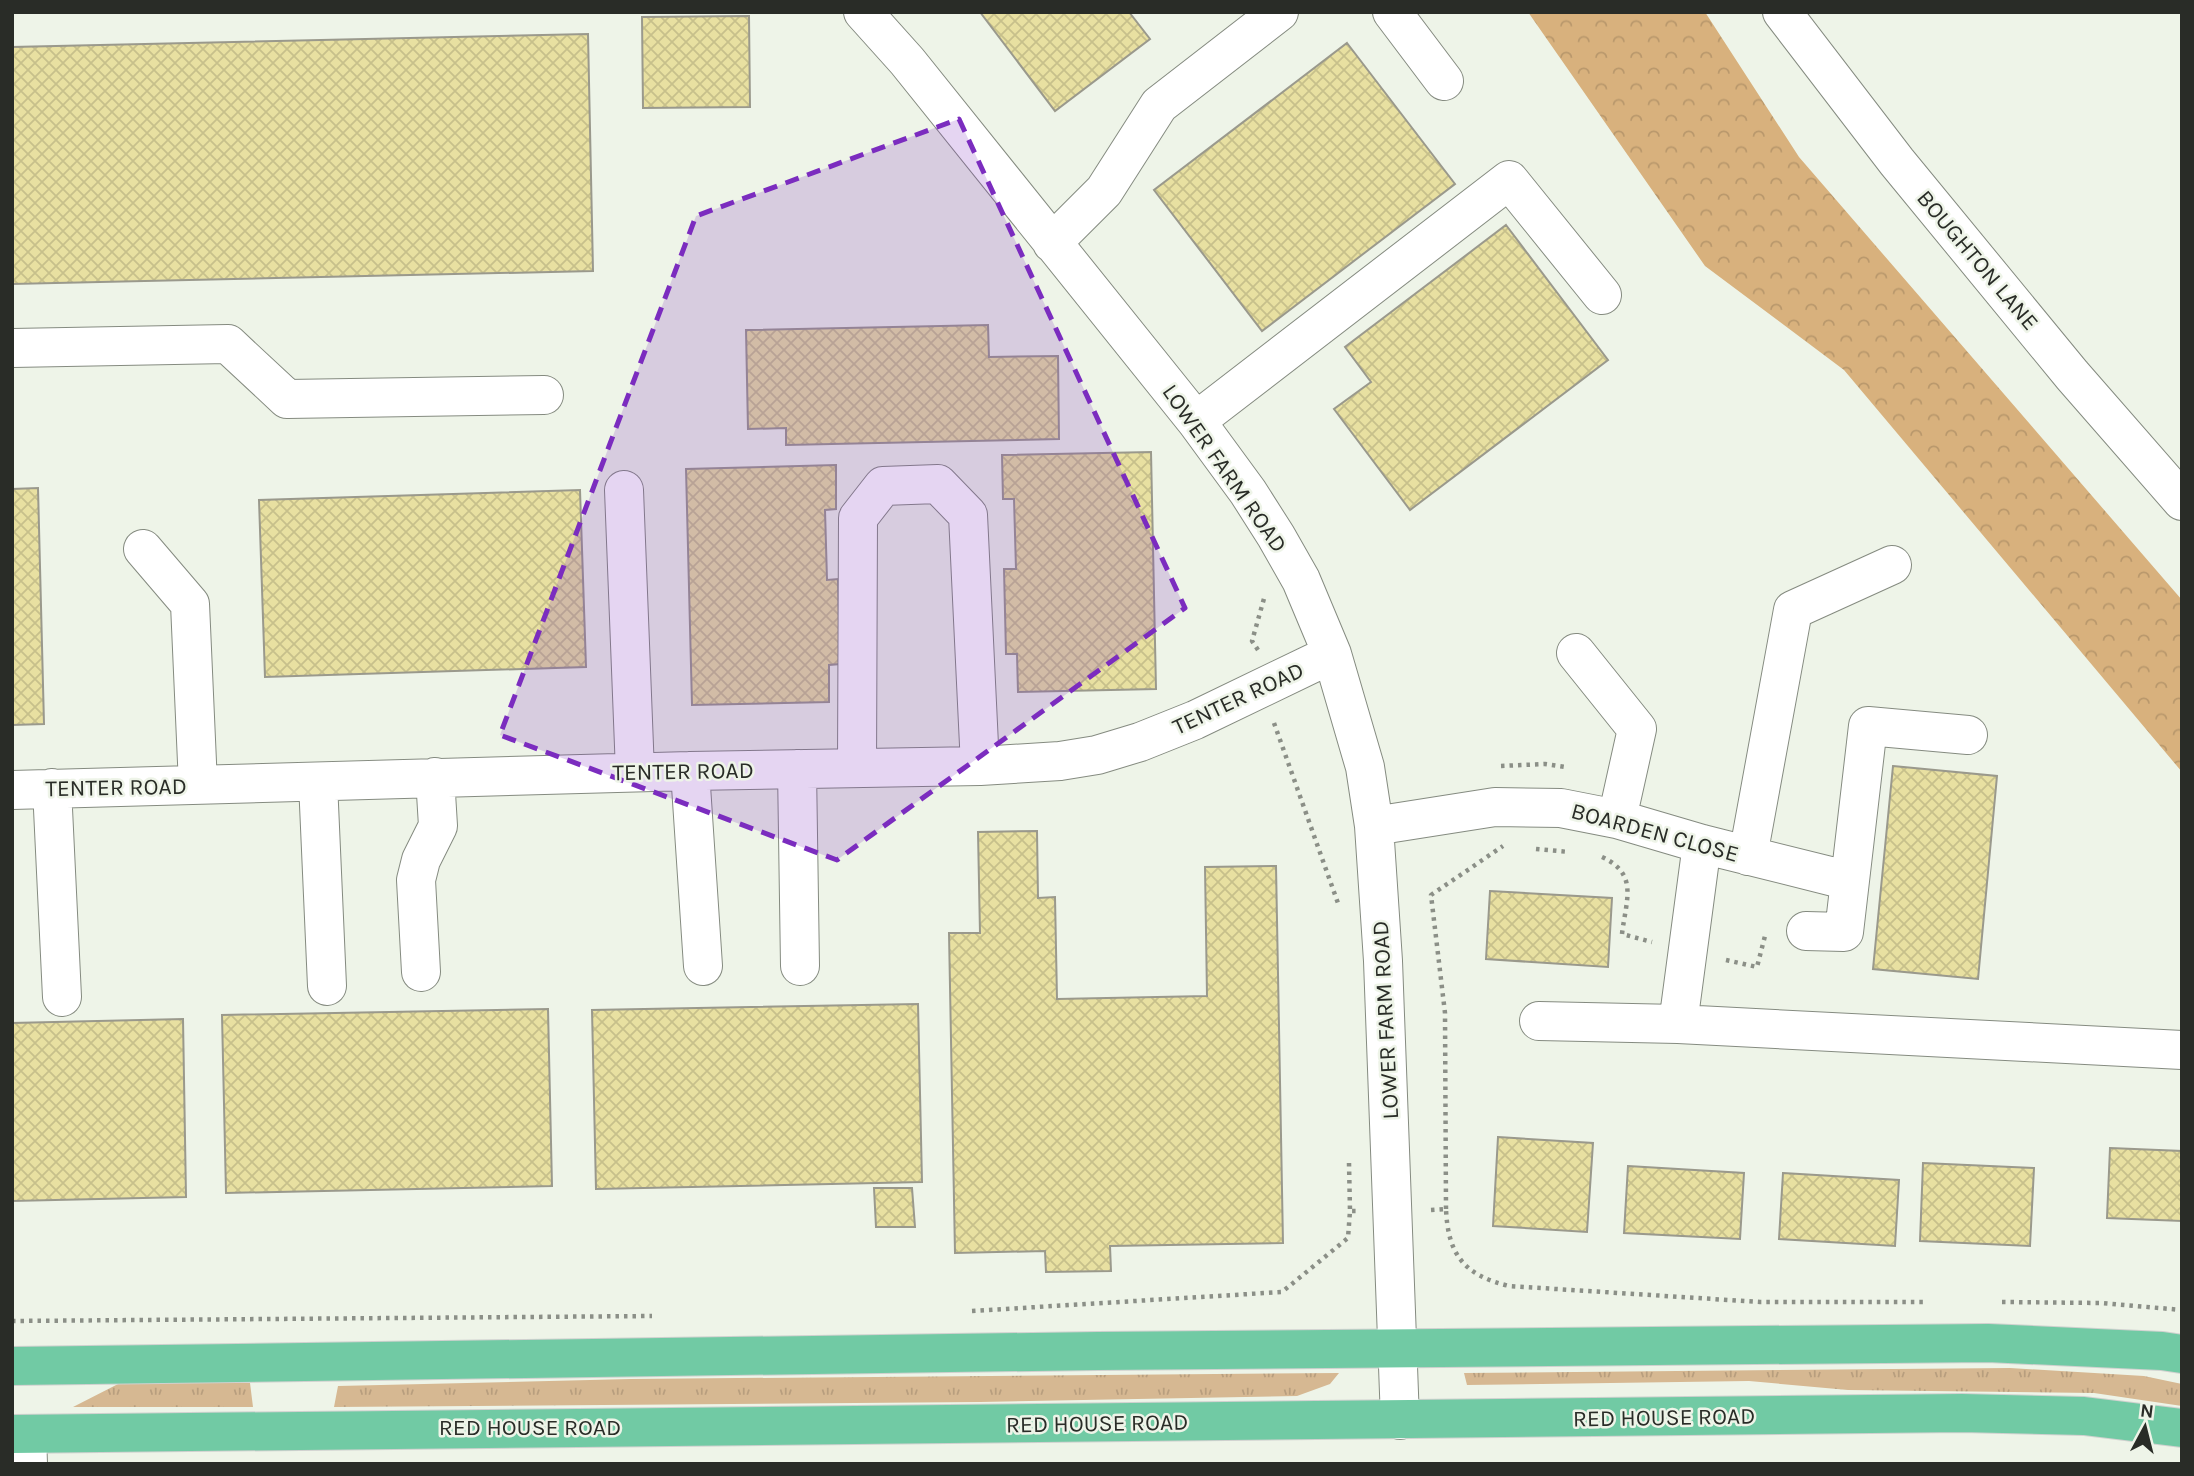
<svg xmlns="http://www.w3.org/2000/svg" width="2194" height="1476" font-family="Karla,sans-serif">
<defs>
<pattern id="grass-tufts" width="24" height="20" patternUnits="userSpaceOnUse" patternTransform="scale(1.75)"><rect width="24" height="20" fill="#d6b892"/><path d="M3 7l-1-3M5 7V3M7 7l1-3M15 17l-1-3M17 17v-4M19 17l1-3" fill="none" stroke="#b89e7e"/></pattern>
<pattern id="forest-crowns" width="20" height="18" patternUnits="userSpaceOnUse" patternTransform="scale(1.75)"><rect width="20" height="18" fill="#d8b17d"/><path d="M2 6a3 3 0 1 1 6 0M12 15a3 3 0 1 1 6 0" fill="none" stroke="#b9986c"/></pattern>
<pattern id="building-cross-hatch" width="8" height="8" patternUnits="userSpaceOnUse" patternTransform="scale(1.75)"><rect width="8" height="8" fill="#e8e0a1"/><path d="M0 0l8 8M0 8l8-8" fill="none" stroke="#c7c08b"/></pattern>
</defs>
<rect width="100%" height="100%" fill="#eef4e8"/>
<path fill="url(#grass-tufts)" d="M2010,1368l134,8 38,8v22l-88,-13 -246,-3 -99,-9 -282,4 -3,-12z
M1339,1373l-9,11 -33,12 -317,6 -646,5 4,-21 293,-7z
M120,1383h130l3,24h-180z"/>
<path fill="url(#forest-crowns)" d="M1528,12h177l94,145 383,443v172l-338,-402 -139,-104z"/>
<path fill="url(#building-cross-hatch)" stroke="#9a998c" stroke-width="2" d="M980,12h149l21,27 -95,72z
M749,16l1,91 -107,1 -1,-91z
M588,34l5,237 -581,13v-237z
M1347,43l108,141 -193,147 -108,-141z
M1506,225l102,135 -198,150 -76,-101 37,-27 -26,-35z
M988,325l1,32 69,-1 1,83 -273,6v-17l-38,1 -2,-99z
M1151,452l5,237 -138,3 -1,-38h-11l-2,-85h12l-2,-70h-11l-1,-44z
M836,465v44l-11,1 2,70 11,-1 2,85 -11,1v37l-137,3 -6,-236z
M38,488l6,236 -32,1v-236z
M580,490l6,177 -321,10 -6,-177z
M1893,766l104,10 -19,203 -105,-10z
M1037,831l1,67 17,-1 2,102 150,-3 -2,-129 71,-1 7,377 -173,3 1,25 -65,1 -1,-21 -90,2 -6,-320h31l-2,-101z
M1490,891l122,7 -4,69 -122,-8z
M918,1004l4,178 -326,7 -4,-179z
M548,1009l4,177 -326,7 -4,-178z
M183,1019l3,178 -174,4v-178z
M1498,1137l95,6 -6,89 -94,-6z
M2110,1148l72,3v70l-75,-3z
M1923,1163l111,5 -4,78 -110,-5z
M1628,1166l116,7 -4,66 -116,-6z
M1783,1173l116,7 -4,66 -116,-7z
M874,1188h38l3,39h-39z"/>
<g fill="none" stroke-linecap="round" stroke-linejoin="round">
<g stroke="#858b80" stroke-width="40">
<path id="minor" d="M863,12l44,49 289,360 52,71 28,44 25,44 31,74 33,113 9,59 9,135 17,459
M1392,12l52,69
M1782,12l115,150 175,213 110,126
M1052,243l52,-52 55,-86 120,-93
M12,348l216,-4 59,55 257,-4
M1196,421l313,-241 93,115
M624,490l11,282
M143,549l47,55 8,181
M1576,653l61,76 -20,90
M857,767l1,-249 25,-32 55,-2 30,31 12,251
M797,769l3,197
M690,771l13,195
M318,782l9,204
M52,788l10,209
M12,790l678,-19 290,-5 80,-5 37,-6 43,-13 55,-22 137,-66
M1374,826l121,-19 66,1 56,11 85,25 148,37
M1748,856l45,-246 99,-45
M1806,931l38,1 24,-206 100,9
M421,972l-5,-92 5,-20 17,-34 -3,-49
M1539,1021l139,3 504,26
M1678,1024l24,-180
M27,1434l1,30"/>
</g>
<g stroke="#d0d1cf" stroke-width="40">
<path id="major" d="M12,1366l1086,-15 890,-8 174,8 20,3
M12,1434l1950,-21 122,3 98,12"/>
</g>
<path stroke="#8b8f87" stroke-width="4.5" stroke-dasharray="3.5 5" stroke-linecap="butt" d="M1258,650l-6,-9 13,-46
M1274,723l65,183
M1501,766l44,-2 20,3
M1536,849l33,3
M1602,857c37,17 24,43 20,77l30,8
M1726,960l31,7 9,-35
M1349,1163l1,48
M1446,1209l-1,-196 -14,-118 72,-49
M1431,1210l15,-1c2,46 18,66 63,77l251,16h167
M2002,1302l100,1 80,7
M972,1311l310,-19 66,-54 2,-27h6
M12,1321l640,-5"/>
<use href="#minor" stroke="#fff" stroke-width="38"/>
<use href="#major" stroke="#71caa4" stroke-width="38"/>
</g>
<path fill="#7b2cbf" fill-opacity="0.2" stroke="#7b2cbf" stroke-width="5" stroke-dasharray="14 9" stroke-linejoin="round" d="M959,119l226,489 -348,252 -337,-125 196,-519z"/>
<g text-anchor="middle" stroke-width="5" stroke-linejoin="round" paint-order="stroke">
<g font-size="23" fill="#292c27" stroke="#eef4e8">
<text transform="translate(1978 260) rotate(50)" y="8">BOUGHTON LANE</text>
<text transform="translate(1225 468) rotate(55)" y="8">LOWER FARM ROAD</text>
<text transform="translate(1238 698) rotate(-25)" y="8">TENTER ROAD</text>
<text transform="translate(683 771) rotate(-1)" y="8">TENTER ROAD</text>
<text transform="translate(116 787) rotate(-1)" y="8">TENTER ROAD</text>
<text transform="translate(1655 832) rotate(15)" y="8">BOARDEN CLOSE</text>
<text transform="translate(1385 1020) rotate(-93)" y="8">LOWER FARM ROAD</text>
<text transform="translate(1664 1417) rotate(-1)" y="8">RED HOUSE ROAD</text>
<text transform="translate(1097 1423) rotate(-1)" y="8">RED HOUSE ROAD</text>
<text x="530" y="1435">RED HOUSE ROAD</text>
</g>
</g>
<rect width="2194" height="1476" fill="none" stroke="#292c27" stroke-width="28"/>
<g transform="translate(2145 1427) rotate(7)" stroke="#eef4e8" stroke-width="5" paint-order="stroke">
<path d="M0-5L12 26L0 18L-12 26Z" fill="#292c27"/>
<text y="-10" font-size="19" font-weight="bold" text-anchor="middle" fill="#292c27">N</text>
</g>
</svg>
